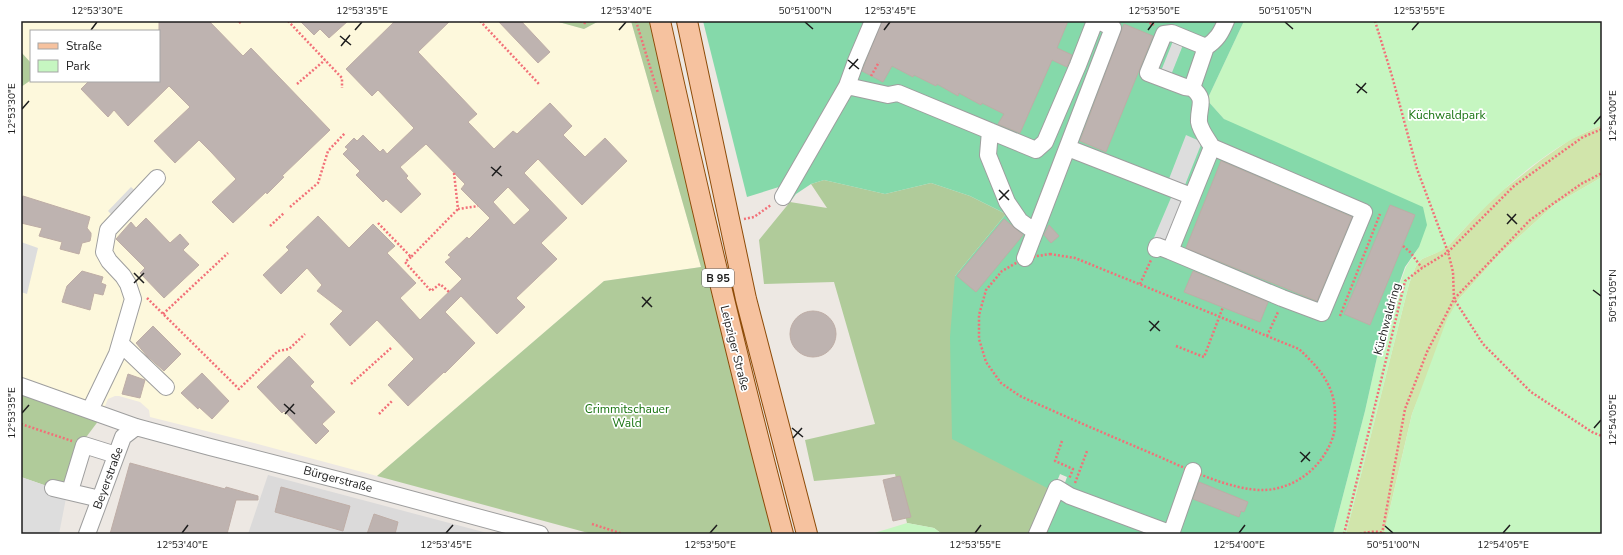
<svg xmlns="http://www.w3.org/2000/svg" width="1623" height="555" font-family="'Nunito Sans',sans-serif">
<rect width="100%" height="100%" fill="#ede8e3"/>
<path fill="#dbdada" d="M268,475l223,59h-243z"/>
<path fill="#fdf8dc" d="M21,21h534l29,8 15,-8h32l70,246 -97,14 -227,195 -123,-33 -104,-26 -1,-7 -9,-8 -21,-6h-4l-7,3 -9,21 -78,-28v-305l10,-7v1h128v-50h-128v32l-10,-11z"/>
<path fill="#d1e5ab" d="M1602,125v52l-48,28 -54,49 -42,46 -46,114 -28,120h-38l63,-250 7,-18 6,-7 14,-6 13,-8 44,-47 48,-38 30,-21z"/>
<path fill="#b0cb9a" d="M555,21h44l-15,8z
M631,21h18l130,513h-187l-215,-58 227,-195 97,-14z
M21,52l10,11v17l-10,7z
M824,180l61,14 46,-11 39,13 36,18 -51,62 93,212 7,24 14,22h-127l-8,-6 -27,-5 -12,-49 -81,7 -9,-41 70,-16 -41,-142 -70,2 -5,-44 31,-38 37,6 -16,-24z
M21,392l78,28 -21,28 -11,45 -46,-16z"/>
<path fill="#c6f6c1" d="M1244,21h358v104c-59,23 -110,73 -153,120l-8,6 -19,8 -6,7 -7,18 -63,250h-13l32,-123 19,-85 22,-59 13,-20 -195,-128 -17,-19z
M1602,177v357h-218l28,-120 35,-95 11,-19 42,-46 54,-49z
M907,523l27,5 8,6h-71z"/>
<path fill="#85d9aa" d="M703,21h541l-37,79 17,19 199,88 4,18 -8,22 -14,20 -21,59 -19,85 -32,123h-286l20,-57 -7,-3 -7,17 -101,-52 -2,-102 5,-61 51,-62 -36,-18 -39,-13 -46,11 -61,-14 -13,4 -15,10 -6,8 -7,-5 -1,-11 -35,11z"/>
<path fill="#ddd" d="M1173,41l10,4 -12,30 -10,-4z
M1186,135l16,7 -19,48 -16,-6z
M131,187l8,7 -24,24 -7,-7z
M1173,193l12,4 -20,48 -12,-5z
M21,242l17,6 -11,46 -6,-2z
M21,477l46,16 -8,41h-38z"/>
<path fill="#beb3b0" stroke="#beada6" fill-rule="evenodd" d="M159,21h50l34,35 8,-8 79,82 -48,46 2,1 -17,17 -1,-2 -33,31 -21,-21 24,-23 -25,-27 -12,-12 -24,23 -21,-22 36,-34 -21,-21 -41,40 -14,-16 -6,7 -27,-28 8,-8h70z
M300,21h48l-19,17 -9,-9 -6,6z
M395,21h55l-32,31 59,62 -9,8 26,27 19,-18 4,3 33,-31 22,23 -9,9 22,22 20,-19 22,23 -45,44 -44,-46 -14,14 43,45 -26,25 16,16 -41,39 9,9 -28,27 -36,-38 -16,16 30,31 -30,30 -1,-1 -36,34 -20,-21 26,-26 -37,-39 -27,26 -20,-22 13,-13 -26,-20 5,-6 -15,-17 -26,26 -18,-19 26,-25 -3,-3 32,-31 31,32 24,-24 22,22 -8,7 29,30 -16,15 20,22 42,-41 -17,-17 6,-5 -3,-2 19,-18 2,2 21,-21 -29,-29 4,-5 -39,-40 -26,23 8,9 -2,2 15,16 -20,19 -15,-14 -3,3 -27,-27 4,-4 -17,-17 5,-5 -3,-2 9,-9 3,3 6,-6 17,17 3,-3 4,5 27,-26 -36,-38 -6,6 -26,-27zM508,187l22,23 -16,15 -21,-23z
M498,21h23l29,31 -12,11z
M882,21h186l-11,27 15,7 -5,12 -15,-7 -32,73 -22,-9 6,-10 -22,-11 -1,2 -22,-12 -1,3 -21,-12 -1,2 -22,-11 -1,2 -21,-11 -9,16 -21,-11z
M1124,24l29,12 -47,116 -26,-11z
M1221,161l131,56 -35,84 -131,-53z
M23,196l67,21 -3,11 4,5v3l-1,5 -8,2 -3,11 -19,-5 2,-7 -23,-6 3,-8 -21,-5v-20z
M1390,205l25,10 -45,110 -26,-11z
M146,218l24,25 10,-9 9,10 -6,6 16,15 -35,33 -24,-25 5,-5 -29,-29 15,-17 5,6z
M1004,219l19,16 -47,57 -19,-16z
M1049,225l10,11 -8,7 -7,-8z
M82,271l21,6 -2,6 5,2 -3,10 -9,-2 -4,17 -28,-8 5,-16z
M1193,271l75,31 -8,20 -76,-30z
M790 334a23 23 0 1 1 46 0a23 23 0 1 1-46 0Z
M153,326l28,28 -17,17 -17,-15 -11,-13z
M289,356l25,26 -4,4 25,26 -13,12 7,7 -13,13 -32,-33 -2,2 -25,-26z
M202,373l27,28 -17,18 -13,-12 -1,2 -17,-16z
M128,374l17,6 -5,18 -18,-4z
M130,463l95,26 1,-2 32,9v4h-22l-9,34h-117z
M900,476l11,41 -18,4 -10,-41z
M1199,482l49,20 -4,10 -3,-1 -2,6 -46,-18z
M281,487l69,19 -7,25 -68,-19z
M374,514l24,8 -3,12h-28z"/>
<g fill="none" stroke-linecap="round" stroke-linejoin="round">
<g stroke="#9e9e9e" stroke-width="18">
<path id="minor" d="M873,21l-17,40 -9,25 41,9 10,-2 138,57 9,-8 33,-77 17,-44
M1192,88l-7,-1 -37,-14 16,-39 8,-1 34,14
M990,131l-2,24 19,47 13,19 14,10
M1068,148l123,48
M783,197l64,-111
M1156,249l1,-3 13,5 42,-104c-4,-7 -12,-17 -13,-25 -1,-16 8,-22 -7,-34l14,-41c11,-7 15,-14 20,-26
M1170,251l112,47 40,15 42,-101 -152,-65
M1025,258l88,-230 -14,-7
M121,344l45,43
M21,386l115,41 74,20 152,39 178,48
M90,410l27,-56 16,-55 -5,-15 -5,-8 -14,-15 -5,-9 4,-22 49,-52
M53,488l47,11
M70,491l14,-46 32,10
M87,534l36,-97 13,-10
M1037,534l20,-46 13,8 102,38
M1171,534l22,-63"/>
</g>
<g stroke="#8d4b08" stroke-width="22">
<path id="major" d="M660,21c38,172 78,343 123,513
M687,21l59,278 61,235"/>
</g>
<path stroke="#f27078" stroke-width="2.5" stroke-dasharray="2 2" stroke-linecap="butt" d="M288,21l54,57v10
M480,21l59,63
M580,21l5,2 3,-2
M636,21l22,72
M1146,21l8,4
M1375,21l17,55 25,93 31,83 5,20 1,27 29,45 48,48 61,40 10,4
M239,23l2,-2
M871,76l8,-14
M297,84l28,-24
M454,173l4,36 20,-3
M290,207l28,-24 10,-32 17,-18
M744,219l10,-2 17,-12
M378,223l33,34 47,-48
M270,226l14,-13
M1403,246l7,6 12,16
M1050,254l25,4 224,91c22,21 37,38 36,69 0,5 0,11 -1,15 -8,31 -37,56 -70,57 -33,1 -81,-23 -111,-36 -45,-19 -89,-38 -133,-58l-19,-13 -15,-21 -7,-23v-24l7,-25 16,-19 23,-13z
M411,257l-6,5 26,29 9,-7 9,8
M1140,284l11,-24
M147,298l92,91 39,-38 11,-2 16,-15
M163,314l65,-61
M1340,316l40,-102
M1267,336l11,-24
M1176,346l28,11 19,-50
M351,384l40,-36
M379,414l13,-13
M21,424l51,17
M1062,441l-7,20 18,8 -4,10
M1075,483l12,-32
M592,524l31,10
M1344,534l61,-253 17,-13 26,-16 66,-66 69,-49 19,-8
M1360,534c7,-2 18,-4 25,0
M1382,534l23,-125 22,-57 27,-53 76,-79 51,-36 21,-11"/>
<use href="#minor" stroke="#fff" stroke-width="16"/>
<use href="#major" stroke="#f6c29f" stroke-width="20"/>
</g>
<path fill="none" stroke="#1d1d1d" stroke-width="1.5" d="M805,22l8,7M1285,22l8,7M91,30l6,-8M355,30l7,-8M619,30l7,-8M884,30l6,-8M1148,30l6,-8M1412,30l7,-8M340,36l11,9M341,46l9,-11M848,60l11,9M849,69l9,-10M1356,84l11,9M1357,93l9,-10M22,109l7,-8M1594,124l7,-8M491,167l11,9M492,176l9,-10M999,190l10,10M999,200l10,-10M1507,214l10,10M1507,224l9,-10M134,273l10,10M134,283l10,-10M1593,290l8,6M642,297l10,10M642,307l9,-10M1149,321l11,10M1150,331l9,-10M284,404l11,10M22,413l7,-8M285,414l9,-10M792,428l11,9M1594,428l7,-8M793,438l9,-10M1300,452l10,9M1301,462l9,-10M1385,526l8,7M182,533l6,-8M446,533l7,-8M710,533l7,-8M975,533l6,-8M1239,533l6,-8M1503,533l7,-8"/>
<g text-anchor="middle" stroke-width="3.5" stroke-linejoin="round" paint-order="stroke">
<rect fill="#fff" stroke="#616161" stroke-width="1" x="702" y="269" width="32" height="18" rx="3"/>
<g font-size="11" font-weight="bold" fill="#1d1d1d">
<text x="718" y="282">B 95</text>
</g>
<g font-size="12" fill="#197411" stroke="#fff">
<text x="1447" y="119">Küchwaldpark</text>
<text x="627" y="413">Crimmitschauer<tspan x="627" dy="14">Wald</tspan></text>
</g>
<g font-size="12" fill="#1d1d1d" stroke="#fff">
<text transform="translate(1387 319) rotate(-75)" y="4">Küchwaldring</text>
<text transform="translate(735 348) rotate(76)" y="4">Leipziger Straße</text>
<text transform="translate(108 478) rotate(-70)" y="4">Beyerstraße</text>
<text transform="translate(338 479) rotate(15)" y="4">Bürgerstraße</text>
</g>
</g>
<rect width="1623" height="555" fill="none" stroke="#ffffff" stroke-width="44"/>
<rect x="30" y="30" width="130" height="52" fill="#ffffff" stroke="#a5a5a5"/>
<rect x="38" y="43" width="20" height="6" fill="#f6c29f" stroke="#a5a5a5"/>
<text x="66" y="50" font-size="12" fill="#1d1d1d">Straße</text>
<rect x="38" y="60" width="20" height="12" fill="#c6f6c1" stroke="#a5a5a5"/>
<text x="66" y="70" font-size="12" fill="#1d1d1d">Park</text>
<rect x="22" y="22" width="1579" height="511" fill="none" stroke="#1d1d1d" stroke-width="1.5"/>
<g font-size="10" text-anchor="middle" fill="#1d1d1d">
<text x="97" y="14">12°53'30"E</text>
<text x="362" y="14">12°53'35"E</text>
<text x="626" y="14">12°53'40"E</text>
<text x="805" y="14">50°51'00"N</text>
<text x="890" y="14">12°53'45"E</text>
<text x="1154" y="14">12°53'50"E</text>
<text x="1285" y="14">50°51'05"N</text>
<text x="1419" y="14">12°53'55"E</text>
<text transform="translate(11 109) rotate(-90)" y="4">12°53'30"E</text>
<text transform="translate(1612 116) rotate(-90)" y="4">12°54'00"E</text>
<text transform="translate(1612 296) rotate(-90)" y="4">50°51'05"N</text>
<text transform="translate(11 413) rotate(-90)" y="4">12°53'35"E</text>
<text transform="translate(1612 420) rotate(-90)" y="4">12°54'05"E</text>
<text x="182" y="548">12°53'40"E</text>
<text x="446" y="548">12°53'45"E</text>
<text x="710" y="548">12°53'50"E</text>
<text x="975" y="548">12°53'55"E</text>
<text x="1239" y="548">12°54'00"E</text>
<text x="1393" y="548">50°51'00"N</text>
<text x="1503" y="548">12°54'05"E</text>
</g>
</svg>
